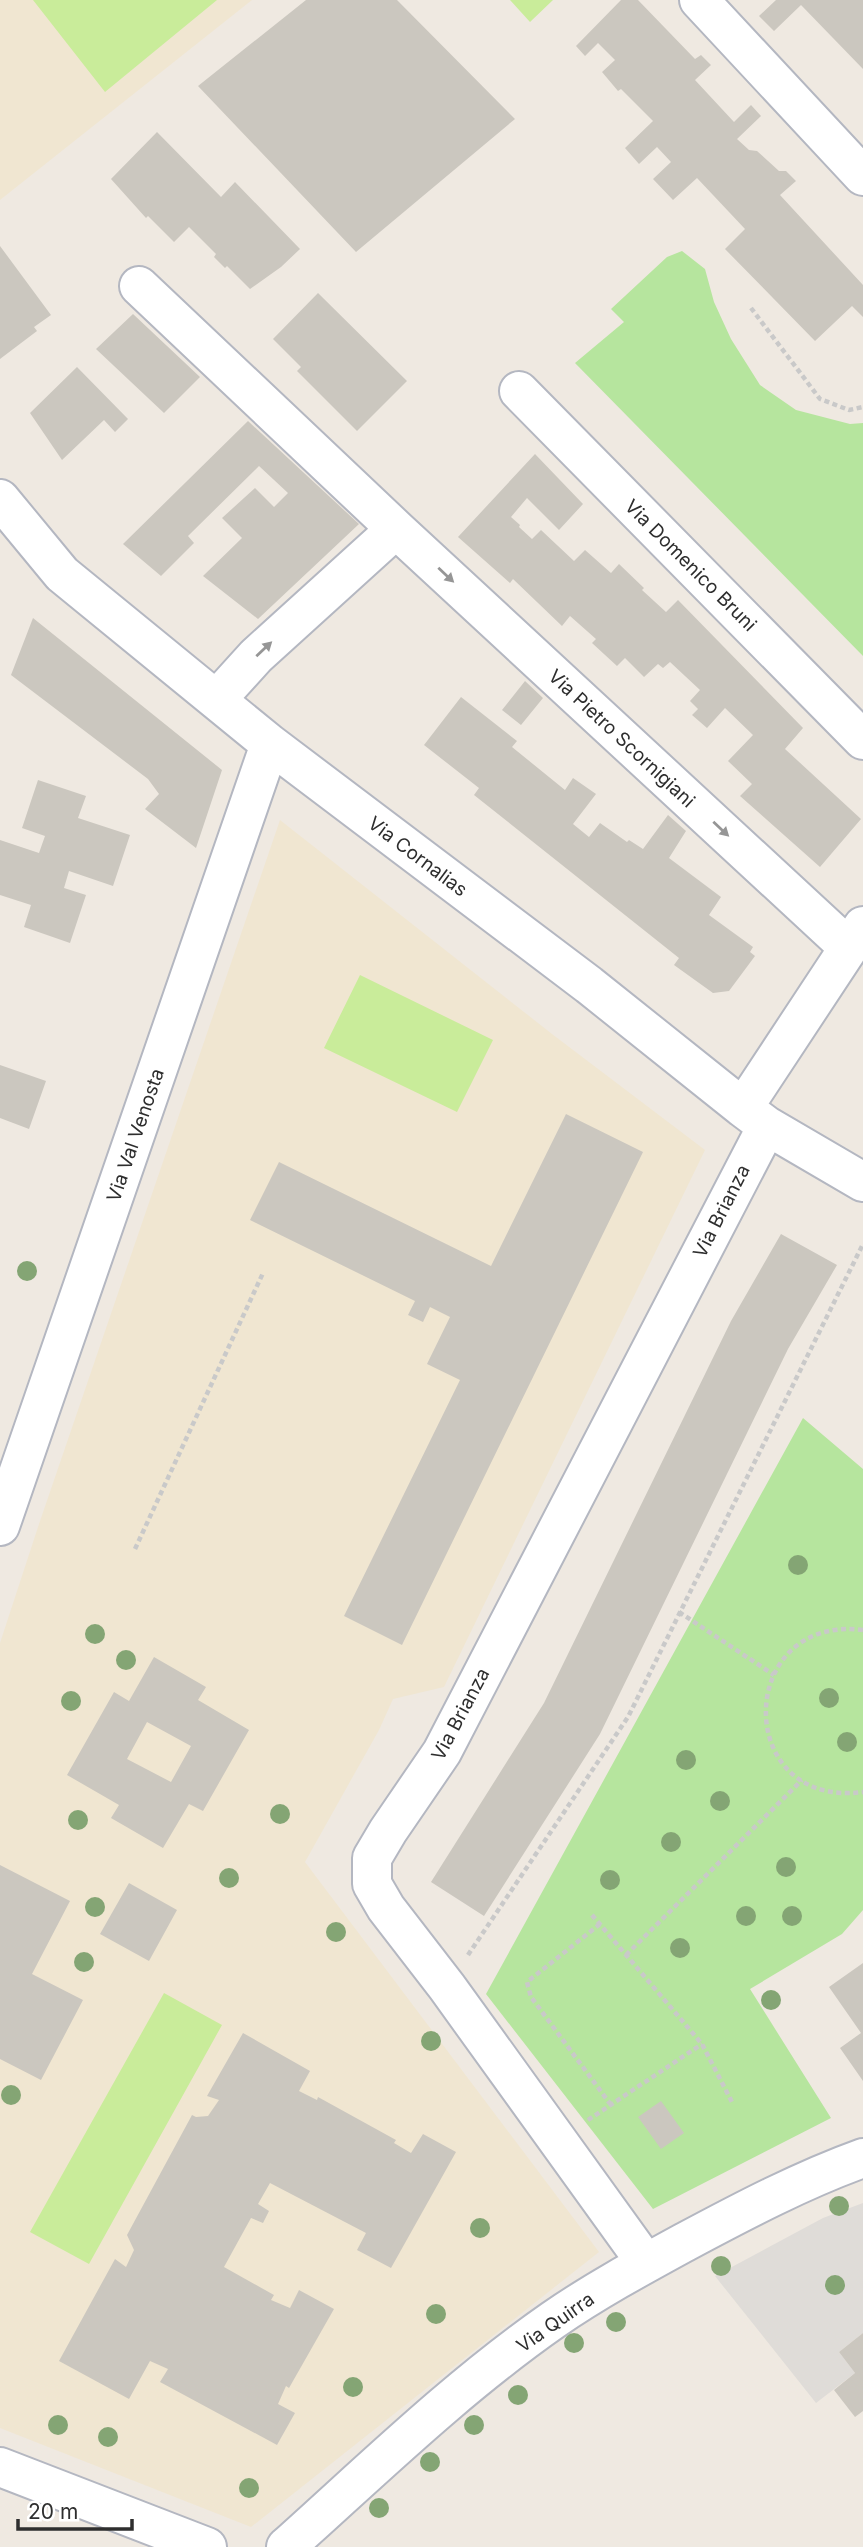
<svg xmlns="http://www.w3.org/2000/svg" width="863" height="2547" font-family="Inter,sans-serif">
<rect width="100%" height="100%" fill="#efe9e1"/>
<path fill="#f0e6d1" d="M0,0h252l-252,200z
M280,820l272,214 153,116 -261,537 -51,12 -14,31 -74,132 294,390 -348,275 -251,-99v-785l39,-119z"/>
<path fill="#b6e59e" d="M682,251l23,18 9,33 17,37 29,46 36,25 54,14 13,-1v233l-288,-293 49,-41 -13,-13 56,-52z
M803,1418l60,51v441l-21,24 -92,55 81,129 -178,91 -167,-215z"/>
<path fill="#c9ec9a" d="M33,0h184l-112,92z
M510,0h43l-23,22z
M360,975l133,65 -36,72 -133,-64z
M164,1993l58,32 -133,239 -59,-32z"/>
<path fill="#dfdcd8" d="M863,2203v130l-24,19 16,21 -39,30 -101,-127 108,-58z"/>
<path fill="#cbc7bf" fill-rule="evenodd" d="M306,0h91l118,119 -159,133 -158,-166z
M621,0h17l57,59 6,-4 10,10 -16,15 39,42 17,-17 10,11 -24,23 12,11 8,1 22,20h7l10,10 -16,14 83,90v32l-11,-11 -37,35 -90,-92 20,-20 -48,-51 -24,22 -20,-21 18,-17 -14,-15 -18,17 -14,-16 28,-27 -32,-32 -3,2 -16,-19 13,-12 -17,-17 -13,13 -9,-10z
M776,0h87v69l-62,-64 -27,26 -15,-15z
M157,132l64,65 14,-15 65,67 -19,18 -31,22 -23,-23 -2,2 -11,-11 2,-3 -27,-27 -15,15 -26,-26 -2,2 -35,-39z
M0,246l51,69 -17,12 3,4 -37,28z
M318,293l89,88 -50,50 -60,-60 4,-4 -28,-28z
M133,314l67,63 -36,36 -68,-64z
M77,367l51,52 -13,13 -11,-12 -42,40 -32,-47z
M248,421l111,103 -101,95 -55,-43 39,-38 -20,-20 33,-30 19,19 14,-14 -29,-27 -71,70 6,7 -33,33 -38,-32z
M535,454l48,50 -24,26 -32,-32 -16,19 9,8 -1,2 13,12 9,-9 33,31 11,-11 26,23 8,-9 25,24 -2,2 24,22 12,-12 125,128 -18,21 76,70 -41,48 -80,-71 12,-12 -24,-23 25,-26 -28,-27 -18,20 -15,-13 6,-6 -8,-8 10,-11 -30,-28 -7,6 -5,-4 -14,13 -19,-19 -8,8 -25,-23 4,-4 -26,-23 -8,10 -49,-47 -3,4 -52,-46z
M33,618l189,152 -26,78 -51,-39 14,-15 -11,-15 -137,-104z
M525,681l18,17 -22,27 -19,-15z
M461,697l56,44 -5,6 53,43 8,-12 23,16 -23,30 16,13 11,-14 27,19 2,-2 14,9 25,-34 18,16 -17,27 52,39 -12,18 44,32 -3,5 5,4 -26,35 -16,2 -39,-28 5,-7 -205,-163 5,-7 -55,-43z
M38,780l48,16 -8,22 52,17 -17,51 -44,-15 -5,17 22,7 -16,48 -46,-16 7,-22 -31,-10v-55l39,13 6,-17 -23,-8z
M0,1065l46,16 -17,48 -29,-11z
M566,1114l77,38 -241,493 -58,-29 116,-236 -33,-16 23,-47 -20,-10 -7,15 -15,-7 7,-14 -165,-81 29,-58 212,104z
M781,1234l56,31 -49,84 -188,385 -116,182 -53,-34 113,-179 187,-382z
M154,1657l52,30 -8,13 51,30 -46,81 -14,-7 -26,44 -52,-30 8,-13 -52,-30 47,-83 15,9zM147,1722l44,24 -20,36 -44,-23z
M0,1865l70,36 -38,73 51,26 -42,80 -41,-21z
M129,1883l48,27 -28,51 -49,-27z
M863,1963v118l-23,-33 21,-15 -32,-46z
M243,2033l67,38 -11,20 18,9 1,-3 78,43 -2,3 17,10 12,-19 33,18 -65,116 -34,-18 9,-17 -96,-50 -12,21 11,7 -6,12 -12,-5 -27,49 50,28 -3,5 19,8 9,-18 35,19 -45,79 -3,-2 -8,18 17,9 -18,32 -117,-63 8,-13 -18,-8 -21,38 -70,-38 56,-102 11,8 8,-17 -7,-15 65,-120 4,2 12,-1 11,-16 -12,-4z
M661,2101l23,32 -23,16 -23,-32z
M863,2333v78l-8,6 -21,-27 21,-17 -16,-21z"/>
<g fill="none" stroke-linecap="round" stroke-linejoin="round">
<g stroke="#b4b7c1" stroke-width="42">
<path id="minor" d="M699,0l164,176
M139,286l257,243 452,418
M519,391l344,349
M0,499l62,75 208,170 319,241 154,123 24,18 96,56
M217,699l39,-43 140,-127
M743,1108l120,-182
M0,1526l270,-782
M646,2263l-199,-276 -61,-79 -14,-24v-26l16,-27 54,-79 325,-626
M0,2467l207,80
M286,2547c87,-78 171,-160 267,-227 42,-29 88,-54 132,-78 58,-31 117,-62 178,-84"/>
</g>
<path stroke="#c9c9c9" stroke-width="4.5" stroke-dasharray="5 3.5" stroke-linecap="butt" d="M751,308l69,91 29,11 14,-3
M135,1549l128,-276
M679,1612l95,63
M863,1630c-128,-16 -131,179 0,162
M592,1915l110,129 31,60
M600,1924l-73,58 4,15 80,108
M468,1955l160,-238 235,-473
M626,1955l176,-175
M588,2120l114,-76"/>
<use href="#minor" stroke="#fff" stroke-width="38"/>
</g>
<g fill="#84a574">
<circle cx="27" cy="1271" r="10"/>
<circle cx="798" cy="1565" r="10"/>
<circle cx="95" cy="1634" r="10"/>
<circle cx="126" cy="1660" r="10"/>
<circle cx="829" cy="1698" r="10"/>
<circle cx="71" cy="1701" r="10"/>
<circle cx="847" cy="1742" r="10"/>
<circle cx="686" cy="1760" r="10"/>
<circle cx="720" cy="1801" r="10"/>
<circle cx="280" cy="1814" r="10"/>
<circle cx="78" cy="1820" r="10"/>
<circle cx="671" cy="1842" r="10"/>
<circle cx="786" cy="1867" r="10"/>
<circle cx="229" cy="1878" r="10"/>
<circle cx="610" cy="1880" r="10"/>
<circle cx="95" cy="1907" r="10"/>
<circle cx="746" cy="1916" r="10"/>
<circle cx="792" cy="1916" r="10"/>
<circle cx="336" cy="1932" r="10"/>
<circle cx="680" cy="1948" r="10"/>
<circle cx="84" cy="1962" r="10"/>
<circle cx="771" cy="2000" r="10"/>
<circle cx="431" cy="2041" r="10"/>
<circle cx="11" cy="2095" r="10"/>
<circle cx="839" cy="2206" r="10"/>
<circle cx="480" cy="2228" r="10"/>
<circle cx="721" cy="2266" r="10"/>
<circle cx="835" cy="2285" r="10"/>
<circle cx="436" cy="2314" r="10"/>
<circle cx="616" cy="2322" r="10"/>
<circle cx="574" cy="2343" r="10"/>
<circle cx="353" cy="2387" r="10"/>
<circle cx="518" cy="2395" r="10"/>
<circle cx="58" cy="2425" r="10"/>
<circle cx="474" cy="2425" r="10"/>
<circle cx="108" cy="2437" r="10"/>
<circle cx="430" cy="2462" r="10"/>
<circle cx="249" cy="2488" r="10"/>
<circle cx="379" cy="2508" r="10"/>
</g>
<defs><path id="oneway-solid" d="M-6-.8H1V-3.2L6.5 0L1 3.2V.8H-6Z" transform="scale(1.75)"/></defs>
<g fill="#969696">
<use href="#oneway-solid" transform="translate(446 575) rotate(43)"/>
<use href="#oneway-solid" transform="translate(264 649) rotate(-43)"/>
<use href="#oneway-solid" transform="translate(721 829) rotate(43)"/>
</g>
<g text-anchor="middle" stroke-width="5" stroke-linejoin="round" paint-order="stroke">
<g font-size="19" fill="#2e2e2e" stroke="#fff">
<text transform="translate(691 565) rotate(45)" y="7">Via Domenico Bruni</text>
<text transform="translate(622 738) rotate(43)" y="7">Via Pietro Scornigiani</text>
<text transform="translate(418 856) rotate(37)" y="7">Via Cornalias</text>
<text transform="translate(135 1135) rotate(-71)" y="7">Via Val Venosta</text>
<text transform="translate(721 1211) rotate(-63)" y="7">Via Brianza</text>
<text transform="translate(460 1714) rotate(-62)" y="7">Via Brianza</text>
<text transform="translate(555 2322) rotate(-35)" y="7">Via Quirra</text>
</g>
</g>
<path d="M18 2519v10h114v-10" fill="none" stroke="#2e2e2e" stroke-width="3.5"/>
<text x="28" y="2519" font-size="21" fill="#2e2e2e" stroke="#ffffff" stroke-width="5" paint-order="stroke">20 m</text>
</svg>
